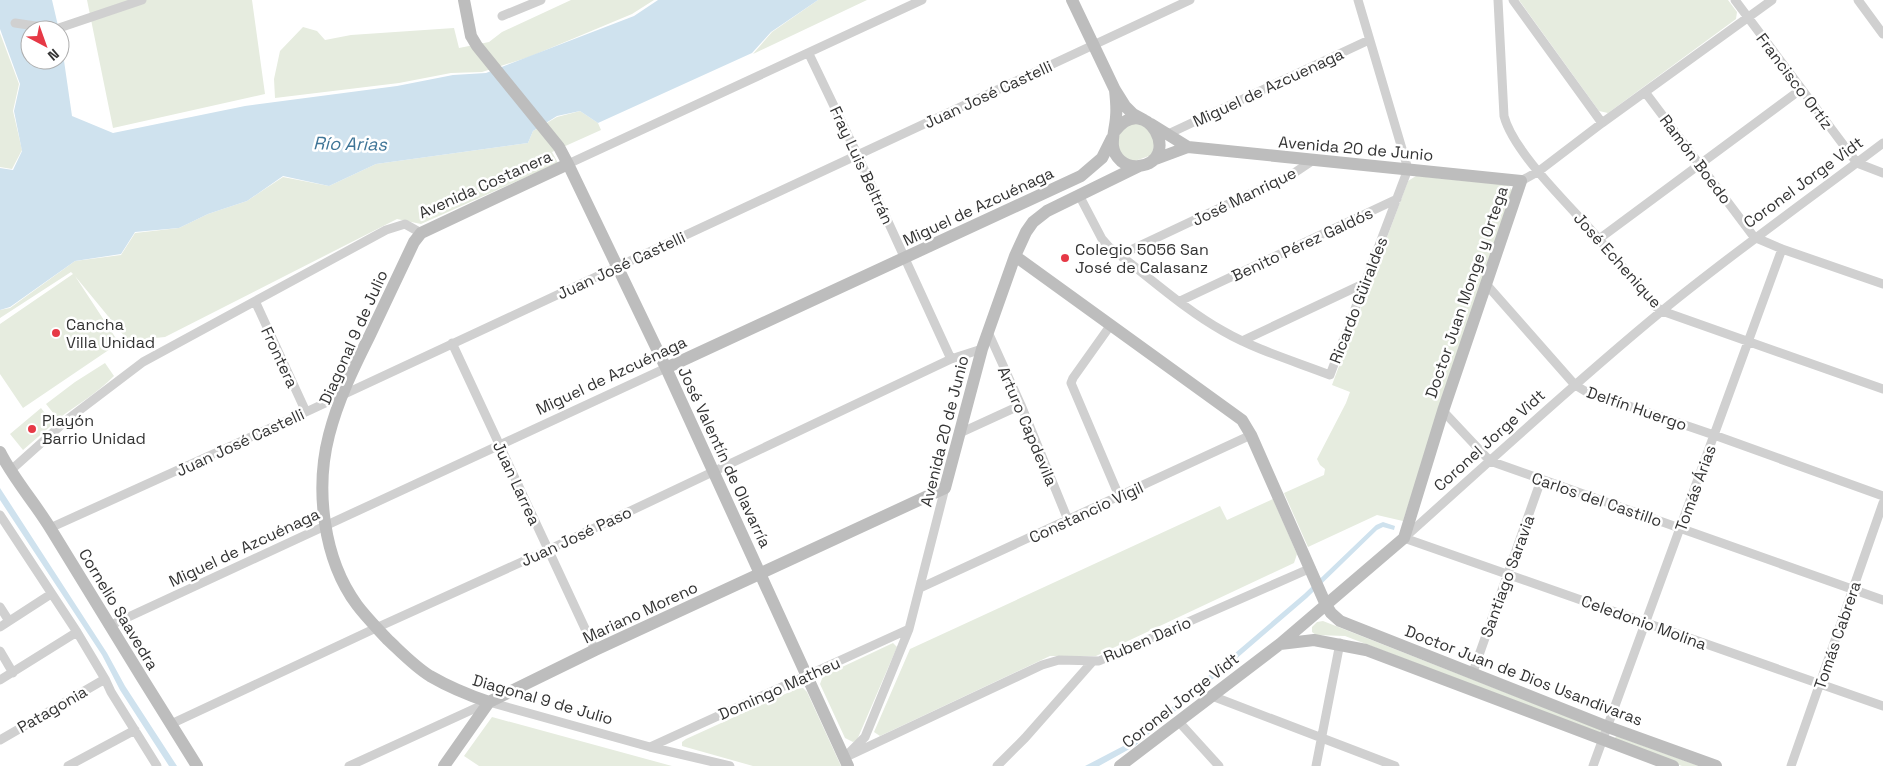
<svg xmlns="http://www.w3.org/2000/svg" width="1883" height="766" font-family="'Space Grotesk',sans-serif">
<rect width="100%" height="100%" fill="#fff"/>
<path fill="#e6ecdf" d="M87,0h165l13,94 -152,34z
M571,0h83l-22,14 -103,43 -47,15 -31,1 -52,10 -124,15 -1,-19 6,-28 23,-24 14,4 8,9 26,-5 103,-7 5,20 30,-6 13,-10z
M818,0h49l-114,54 19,-22z
M1519,0h209l9,12 -1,7 -128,94 -9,-2z
M0,33l19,51 -6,27 9,39 -10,19 -12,-2z
M580,111l18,12 3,7 -49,22 6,11 -137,61 -24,-5 -232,118 -30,3 -9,-2 -51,-62 44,67 -96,65 -23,-34v-50l73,-50 -2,-2 -71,46v-8l10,-2 65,-47 46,-6 14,-22 44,-5 29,-14 39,-13 36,-24 46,9 47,-22 152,-21 5,-12 24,-14z
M1135,123l10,3 10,14 -3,15 -23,8 -14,-16 7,-19z
M1416,176l92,9 4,5 -109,331 -26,-6 -69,32 -24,-54 40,-18 1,-6 -5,-4 -3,-6 29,-56 4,-11 -18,-7 76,-204z
M105,363l9,13c-17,17 -37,29 -56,43l-12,-15 29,-22z
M41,408l12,16 -30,26 -13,-16z
M1273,499l24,55 -3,9 -198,93h-46l-170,80 -6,-4 36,-83 310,-143 7,14z
M1323,621l276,108 3,3 -1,2 -256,-98 -29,-1 -4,-3v-5l5,-5z
M893,643l4,4 -40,93 -4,2 -8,-4 -25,-54 3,-8z
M803,688l4,4 34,74h-88l-71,-20v-4l4,-3 110,-50z
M492,717l180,49h-193l-15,-10z
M1616,736l83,30h-17l-65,-24 -2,-4z"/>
<path fill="#cfe2ee" d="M0,0h52l7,30h-29v30h30v-27l12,83 41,17 132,-27 152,-20 56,-11 33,-2 148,-57 24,-16h160l-47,32 -19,21 -154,70 -18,-12 -23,5 -24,15 -5,12 -152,21 -47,22 -46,-10 -36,25 -39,13 -29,14 -44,4 -14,22 -46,7 -65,46 -10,3v-142l13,2 9,-19 -8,-40 6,-27 -20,-55z
M0,488l107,165 18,33 52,80h-8l-49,-76 -18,-35 -102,-155z
M1383,522l12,4 -1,4 -11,-3 -6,3 -70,68 -172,148 -36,20h-14l46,-24 173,-148 72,-69z"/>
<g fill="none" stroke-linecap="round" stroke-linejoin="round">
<path stroke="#d0d0d0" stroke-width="9" d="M1498,0l6,116c9,35 62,86 87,114 22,25 43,51 64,76l7,5 221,78
M1513,0l89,123
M1735,0l122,163 26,10
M1858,0l25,34
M502,16l39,-16
M15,23l41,6 86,-29
M809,54l48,100 94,205
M1645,92l109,145 28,12 101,35
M1166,135l203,-95
M1883,143c-74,56 -149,109 -220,167 -89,73 -174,152 -259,228l479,168
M568,164l354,-164
M1521,181l18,-10 63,-48 170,-123
M1079,195l23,44 7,8c37,27 73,61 114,84 33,19 71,30 107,44l78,-206 -50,-169
M1599,239l201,-149
M1120,255l174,-82 18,-12
M1486,284l89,101 10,6 129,44 169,61
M255,301l51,111
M1180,301l217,-102
M1110,326l-37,52 -2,5 48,113
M988,332l33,73 47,115
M1242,341l123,-58
M452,343l143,307
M1443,411l47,50 393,139
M960,433l61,-28
M10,471l58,-52 75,-57 243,-132 19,-6 16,9
M0,515l77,117 28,47 6,13 46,74
M50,528l256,-116 884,-412
M920,588l331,-153
M0,607l9,14
M109,626c186,-85 371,-173 557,-258
M0,627l51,-33
M0,651l13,22
M1473,672l68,-192
M0,680l77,-48
M1212,696l183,70
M1179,722l40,44
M171,724l205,-96 172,-78 403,-191 31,-10
M0,740l105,-61
M650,747l259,-118
M850,752l15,-15 44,-108 36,-141
M844,758l198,-93 17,-5 40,1 212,-93
M68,766l67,-36
M349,766l140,-64 161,45 80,19
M997,766l28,-28 68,-77
M1316,766l24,-123
M1593,766l189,-517
M1791,766l92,-263"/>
<path stroke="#bdbdbd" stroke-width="12" d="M464,0l7,36 6,10 82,101 9,17 98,204 182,398
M1072,0l43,90 10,16 8,8 11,6
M1115,131c32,-41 68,30 24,35 -7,1 -13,-1 -18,-5 -14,-12 -6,-28 -5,-44 1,-9 0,-18 -1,-27
M1153,160l35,-13
M1015,256l227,164 9,15 75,170 5,8 9,8 268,106 108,39
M666,368l415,-192 21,-18 10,-20
M0,452c14,28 36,52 52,79 48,79 96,157 145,235
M1280,644l34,-4 52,10 307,116
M489,702c-21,-7 -40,-15 -59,-26 -16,-10 -29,-24 -43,-37 -10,-11 -21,-22 -30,-34 -34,-46 -42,-116 -28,-170 9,-35 24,-66 40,-98 15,-32 30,-63 45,-95l7,-9 147,-69
M444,766l45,-64 106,-52 350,-162 37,-139 33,-93 11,-24 7,-10 14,-11 92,-45
M1120,766l160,-122 124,-106 39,-127 78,-230 -333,-34 -37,-23"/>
</g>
<g fill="#e63946" stroke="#fff" stroke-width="2">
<circle cx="1065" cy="258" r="5"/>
<circle cx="56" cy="333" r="5"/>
<circle cx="32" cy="429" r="5"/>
</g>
<g text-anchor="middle" stroke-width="5" stroke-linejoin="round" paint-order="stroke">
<g font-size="16" fill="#333" stroke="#fff">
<text transform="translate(1795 81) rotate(53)" y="6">Francisco Ortíz</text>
<text transform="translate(1268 87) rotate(-25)" y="6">Miguel de Azcuenaga</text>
<text transform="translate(988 94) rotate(-25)" y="6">Juan José Castelli</text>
<text transform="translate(1356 148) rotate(5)" y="6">Avenida 20 de Junio</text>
<text transform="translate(1696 159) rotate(53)" y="6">Ramón Boedo</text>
<text transform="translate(862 165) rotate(65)" y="6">Fray Luis Beltrán</text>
<text transform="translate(1803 182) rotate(-36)" y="6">Coronel Jorge Vidt</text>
<text transform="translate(485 184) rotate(-24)" y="6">Avenida Costanera</text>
<text transform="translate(1244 196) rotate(-26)" y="6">José Manrique</text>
<text transform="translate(978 206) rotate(-25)" y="6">Miguel de Azcuénaga</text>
<text transform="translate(1302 244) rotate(-25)" y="6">Benito Pérez Galdós</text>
<text transform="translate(1618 260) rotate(48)" y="6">José Echenique</text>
<text transform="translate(621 265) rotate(-25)" y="6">Juan José Castelli</text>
<text transform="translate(1466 292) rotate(-71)" y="6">Doctor Juan Monge y Ortega</text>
<text transform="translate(1358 300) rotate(-69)" y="6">Ricardo Güiraldes</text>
<text transform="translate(353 337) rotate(-66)" y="6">Diagonal 9 de Julio</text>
<text transform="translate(280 357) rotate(65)" y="6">Frontera</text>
<text transform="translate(611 375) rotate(-25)" y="6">Miguel de Azcuénaga</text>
<text transform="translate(1637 408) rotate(19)" y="6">Delfín Huergo</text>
<text transform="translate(1028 426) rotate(67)" y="6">Arturo Capdevila</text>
<text transform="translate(944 431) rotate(-76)" y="6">Avenida 20 de Junio</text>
<text transform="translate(1489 440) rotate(-42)" y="6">Coronel Jorge Vidt</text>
<text transform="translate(240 442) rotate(-25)" y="6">Juan José Castelli</text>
<text transform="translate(725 457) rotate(65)" y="6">José Valentín de Olavarría</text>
<text transform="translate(517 483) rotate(65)" y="6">Juan Larrea</text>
<text transform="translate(1695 488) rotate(-70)" y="6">Tomás Árias</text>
<text transform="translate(1597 499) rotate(19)" y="6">Carlos del Castillo</text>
<text transform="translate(1086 512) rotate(-25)" y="6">Constancio Vigil</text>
<text transform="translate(576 536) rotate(-25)" y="6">Juan José Paso</text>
<text transform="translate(244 547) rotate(-25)" y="6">Miguel de Azcuénaga</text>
<text transform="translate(1507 576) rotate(-70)" y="6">Santiago Saravia</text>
<text transform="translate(119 609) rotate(59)" y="6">Cornelio Saavedra</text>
<text transform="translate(640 612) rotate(-25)" y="6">Mariano Moreno</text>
<text transform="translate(1644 622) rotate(20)" y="6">Celedonio Molina</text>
<text transform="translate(1837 635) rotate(-71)" y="6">Tomás Cabrera</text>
<text transform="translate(1147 639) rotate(-23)" y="6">Ruben Dario</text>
<text transform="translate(1524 675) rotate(21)" y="6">Doctor Juan de Dios Usandivaras</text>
<text transform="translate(779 688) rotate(-24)" y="6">Domingo Matheu</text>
<text transform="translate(543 699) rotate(16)" y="6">Diagonal 9 de Julio</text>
<text transform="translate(1180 700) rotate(-38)" y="6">Coronel Jorge Vidt</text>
<text transform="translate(52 709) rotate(-30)" y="6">Patagonia</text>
</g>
<g font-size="16" fill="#333" stroke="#fff" text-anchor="start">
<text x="1075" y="255">Colegio 5056 San<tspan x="1075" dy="18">José de Calasanz</tspan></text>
<text x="66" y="330">Cancha<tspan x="66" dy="18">Villa Unidad</tspan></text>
<text x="42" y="426">Playón<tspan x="42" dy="18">Barrio Unidad</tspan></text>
</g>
<g font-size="18" font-style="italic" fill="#3f7597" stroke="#fff">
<text transform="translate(350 144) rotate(1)" y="6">Río Arias</text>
</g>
</g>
<g transform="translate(45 45) rotate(139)"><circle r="24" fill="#ffffff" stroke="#adadad"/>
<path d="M0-4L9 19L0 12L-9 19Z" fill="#e63946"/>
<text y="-8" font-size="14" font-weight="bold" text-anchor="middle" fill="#333333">N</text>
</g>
</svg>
